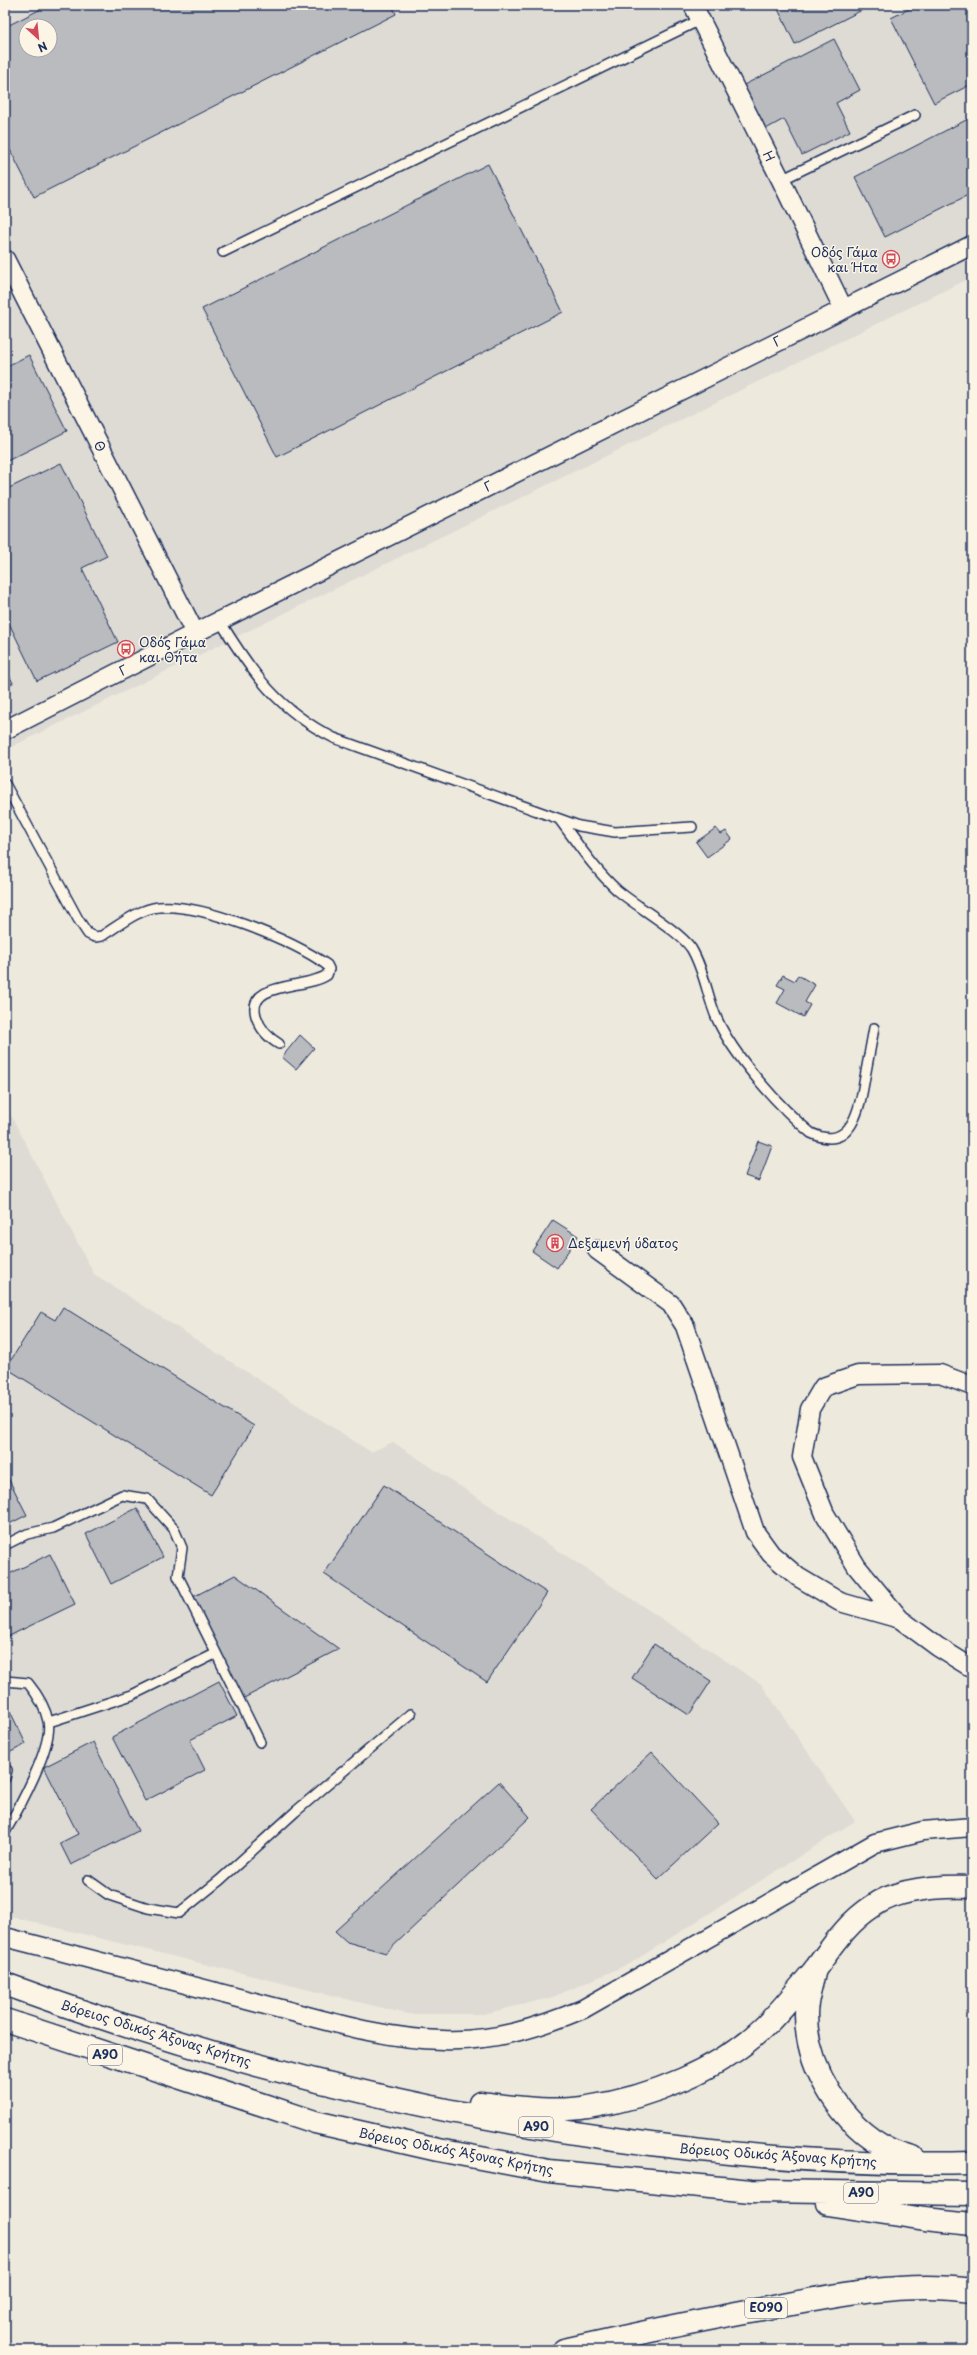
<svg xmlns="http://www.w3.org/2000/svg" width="977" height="2355" font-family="'Playpen Sans',sans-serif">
<rect width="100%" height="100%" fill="#eee9dd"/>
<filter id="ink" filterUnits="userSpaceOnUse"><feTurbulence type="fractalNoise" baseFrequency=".025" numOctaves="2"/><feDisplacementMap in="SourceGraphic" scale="8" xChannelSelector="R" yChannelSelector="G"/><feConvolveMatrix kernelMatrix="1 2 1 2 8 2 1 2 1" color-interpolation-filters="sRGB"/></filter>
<g filter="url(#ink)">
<path fill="#dedbd4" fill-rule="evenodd" d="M5,5h967v272l-967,473zM26,26h24v24h-24z
M5,1104l89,170 277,178 22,-10 368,242 94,137 -224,142 -78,34 -69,17h-77l-402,-99z"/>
<path fill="#babbbe" stroke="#1b2f5e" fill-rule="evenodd" d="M49,5h343l4,9 -362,183 -29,-57v-113zM26,26h24v24h-24z
M776,5h96l-77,39z
M917,5h55v79l-38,19 -43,-85z
M834,39l26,51 -24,13 14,28 -48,24 -18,-36 -20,11 -22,-44z
M972,117v76l-87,44 -30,-60z
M488,164l75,148 -286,145 -75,-148z
M29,355l38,76 -62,31v-95z
M61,463l46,93 -25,12 36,74 -81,39 -32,-66v-125z
M5,667l8,16 -8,4z
M716,828l5,6 5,-3 6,8 -25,18 -11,-15z
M783,975l12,6 3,-6 17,10 -10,17 5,3 -7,12 -26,-14 8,-14 -8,-4z
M300,1035l14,13 -18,21 -14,-12z
M758,1141l14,5 -13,35 -14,-5z
M553,1220l25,16 -21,32 -25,-17z
M63,1307l191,119 -43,69 -205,-127 35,-56 14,8z
M5,1472l22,43 -22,11z
M384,1485l163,108 -60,89 -163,-108z
M137,1508l26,49 -52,27 -25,-50z
M50,1554l25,50 -70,34v-62z
M235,1575l104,74 -95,49 -51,-101z
M654,1644l57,37 -22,34 -57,-37z
M219,1681l18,35 -47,24 15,30 -60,31 -33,-64z
M5,1701l21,43 -21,11z
M93,1742l45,89 -67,34 -11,-22 18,-9 -34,-67z
M652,1752l66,71 -60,56 -67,-70z
M499,1782l31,35 -144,136 -39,-11 -12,-11z"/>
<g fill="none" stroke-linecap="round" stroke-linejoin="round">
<g stroke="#1b2f5e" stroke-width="12">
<path id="service" d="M781,180l134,-65
M223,252l477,-232
M220,621c32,52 58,89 114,117l245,88 36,6 77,-5
M5,784l73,135 10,15 7,3 7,-1c16,-10 36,-27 57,-29 43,-4 133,33 168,58l2,4 -2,6c-20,14 -81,6 -71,41 4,13 11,21 23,28
M559,819c19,25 35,50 58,71 19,16 61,40 74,58 13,21 16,48 26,71 16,36 63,89 94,114 42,20 49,-27 54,-56 3,-17 6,-33 9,-49
M5,1545l22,-11 26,-6 69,-33 25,4 27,30 8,19 -4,28 82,166
M5,1681l23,2c9,11 17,23 20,38 6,24 -30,89 -43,111
M49,1722l83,-27 83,-41
M5,1778l2,-8
M88,1880l21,15 39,13 31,5 41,-33 75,-68 116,-98"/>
</g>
<g stroke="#1b2f5e" stroke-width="21">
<path id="minor" d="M693,5l88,175 62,128
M5,259l190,374
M5,730l190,-97 777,-388
M597,1250l74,54 14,22 70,206 16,22 27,23 42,25 60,17
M972,1386l-32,-12 -82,1 -35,12 -13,22 -8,48 23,57 32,53 43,52 38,28 34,21
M5,1937c86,22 172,45 257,67 59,15 119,35 181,36 49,2 95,-12 140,-31l292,-166 48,-12 49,-4"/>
</g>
<g stroke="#1b2f5e" stroke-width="25">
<path id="primary" d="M564,2350c66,-15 132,-29 198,-41 66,-13 143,-29 210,-19"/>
</g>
<g stroke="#1b2f5e" stroke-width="25">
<path id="motorway" d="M815,1969c-3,14 -9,30 -9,45 0,54 36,112 84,135 8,4 16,6 23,8
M5,1984c198,73 402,126 610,155 118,17 238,27 357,24
M5,2020l310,102 123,28 111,21 202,20 221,3
M480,2103c35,4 73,10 108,4 61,-9 134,-38 178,-82 18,-18 34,-38 50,-57 17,-23 32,-46 57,-62 26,-18 68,-20 99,-19
M827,2204l98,15 47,5"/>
</g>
<use href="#service" stroke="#fcf5e5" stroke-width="9"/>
<use href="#minor" stroke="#fcf5e5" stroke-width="18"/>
<use href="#primary" stroke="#fcf5e5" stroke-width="22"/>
<use href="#motorway" stroke="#fcf5e5" stroke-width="22"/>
</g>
</g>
<defs>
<g id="bus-ring" transform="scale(0.9)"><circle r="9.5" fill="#fcf5e5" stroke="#d1495b" stroke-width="1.5"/><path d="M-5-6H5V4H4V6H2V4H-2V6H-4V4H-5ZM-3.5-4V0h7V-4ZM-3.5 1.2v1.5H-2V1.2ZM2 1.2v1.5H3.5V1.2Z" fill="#d1495b"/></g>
<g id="building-ring" transform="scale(0.9)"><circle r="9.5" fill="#fcf5e5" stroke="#d1495b" stroke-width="1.5"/><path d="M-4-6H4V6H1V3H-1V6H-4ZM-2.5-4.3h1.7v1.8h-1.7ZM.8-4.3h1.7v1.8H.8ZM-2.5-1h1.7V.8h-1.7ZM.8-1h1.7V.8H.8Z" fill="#d1495b"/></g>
</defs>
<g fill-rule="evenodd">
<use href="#bus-ring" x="891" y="259"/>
<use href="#bus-ring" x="126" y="649"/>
<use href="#building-ring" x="555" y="1243"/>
</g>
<g text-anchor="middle" stroke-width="3" stroke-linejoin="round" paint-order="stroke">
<g fill="#fcf5e5" stroke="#5e6a86" stroke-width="1">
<rect x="88" y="2045" width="34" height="20" rx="3"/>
<rect x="519" y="2117" width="34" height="20" rx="3"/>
<rect x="844" y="2183" width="34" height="20" rx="3"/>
<rect x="745" y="2298" width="42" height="20" rx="3"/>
</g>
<g font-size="12" font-weight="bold" fill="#1b2f5e">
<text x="105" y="2059">Α90</text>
<text x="536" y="2131">Α90</text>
<text x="861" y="2197">Α90</text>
<text x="766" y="2312">ΕΟ90</text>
</g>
<g font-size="13" fill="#1b2f5e" stroke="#fcf5e5">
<text transform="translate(769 156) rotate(63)" y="5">Η</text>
<text transform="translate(777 341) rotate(-27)" y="5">Γ</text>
<text transform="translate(100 446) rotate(63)" y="5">Θ</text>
<text transform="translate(488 486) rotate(-27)" y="5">Γ</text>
<text transform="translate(123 670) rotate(-27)" y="5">Γ</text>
<text transform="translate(156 2033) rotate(17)" y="5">Βόρειος Οδικός Άξονας Κρήτης</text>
<text transform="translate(456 2151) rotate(11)" y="5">Βόρειος Οδικός Άξονας Κρήτης</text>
<text transform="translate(778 2155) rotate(4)" y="5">Βόρειος Οδικός Άξονας Κρήτης</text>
</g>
<g font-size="13" fill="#1b2f5e" stroke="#fcf5e5" text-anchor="start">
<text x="878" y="257" text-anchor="end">Οδός Γάμα<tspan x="878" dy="15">και Ήτα</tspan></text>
<text x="139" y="647">Οδός Γάμα<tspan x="139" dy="15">και Θήτα</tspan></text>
<text x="568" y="1248">Δεξαμενή ύδατος</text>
</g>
</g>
<rect width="977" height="2355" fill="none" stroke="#fcf5e5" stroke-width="20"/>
<rect x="10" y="10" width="957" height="2335" fill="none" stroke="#1b2f5e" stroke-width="1.5" filter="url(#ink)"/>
<g transform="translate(38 38) rotate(153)"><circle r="19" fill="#fcf5e5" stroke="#a2a6af"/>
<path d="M0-3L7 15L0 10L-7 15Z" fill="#d1495b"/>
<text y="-6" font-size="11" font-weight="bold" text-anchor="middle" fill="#1b2f5e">N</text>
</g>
</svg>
